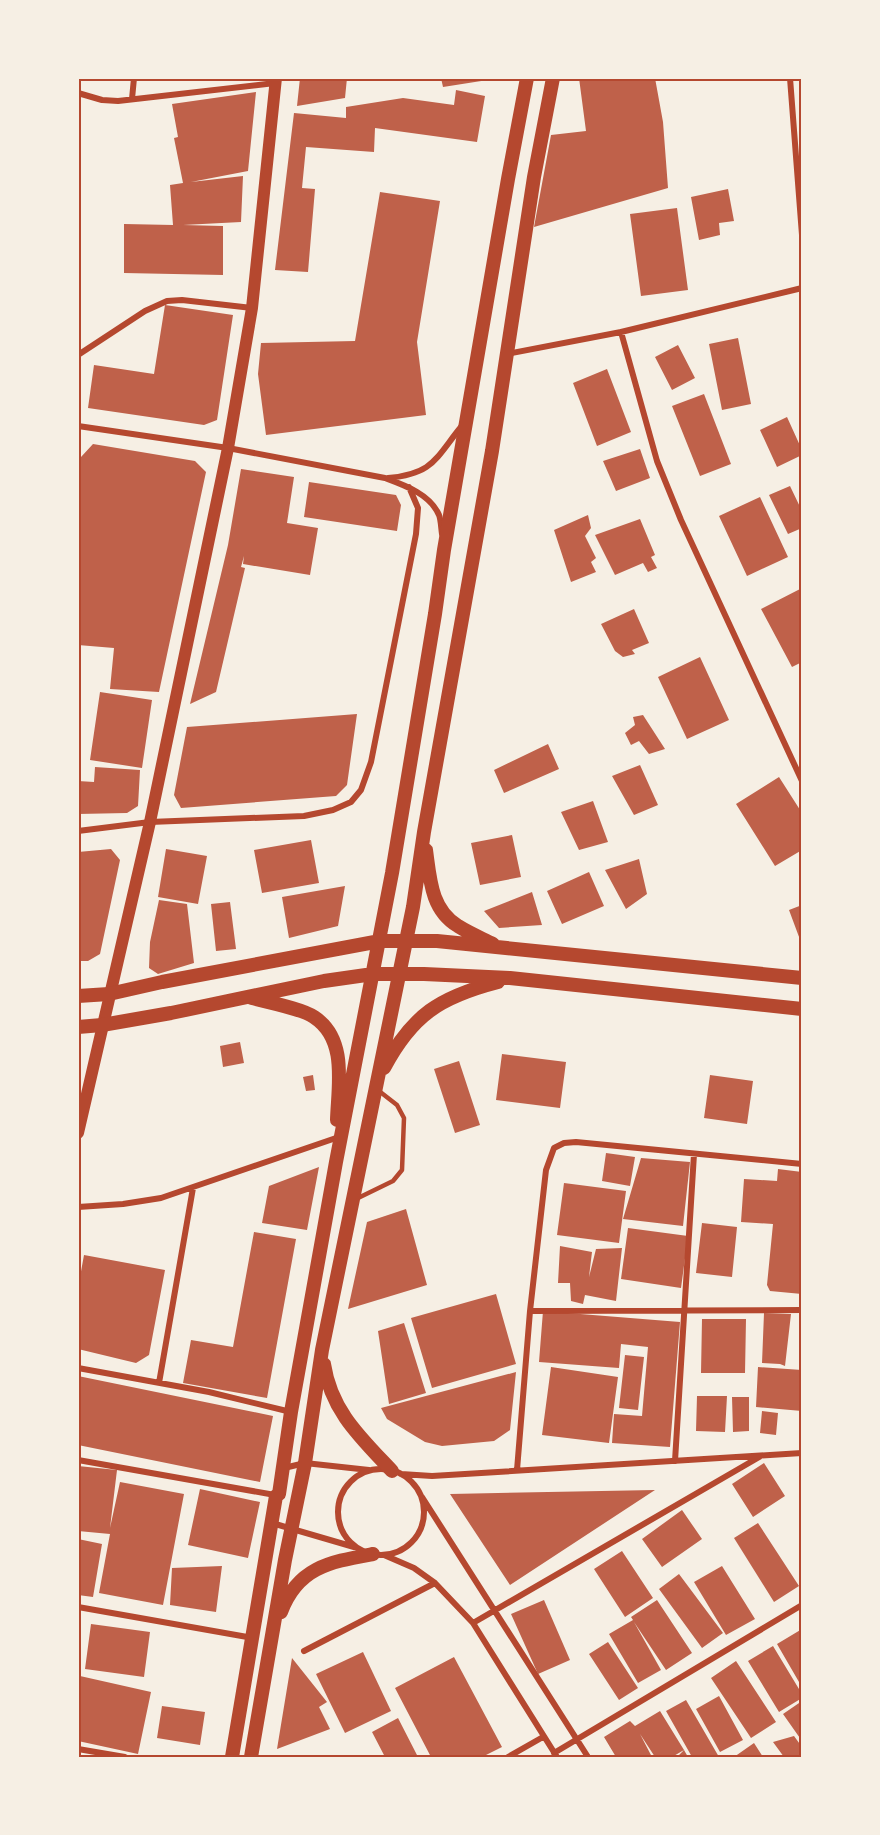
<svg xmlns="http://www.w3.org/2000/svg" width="880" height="1835" font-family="'IBM Plex Sans',sans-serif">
<rect width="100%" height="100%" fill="#f6efe4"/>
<path fill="#bf614a" d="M300,78h47l-2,20 -48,8z
M441,78h53v1l-51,8z
M579,78h76l8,44 5,66 -134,39 17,-92 35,-4z
M456,90l29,6 -8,46 -102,-14 -1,24 -68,-5 -4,41 13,1 -7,83 -33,-2 19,-157 52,5v-11l57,-9 51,7z
M256,92l-8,79 -57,11 52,-6 -2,46 -58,3 40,1v49l-99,-2v-49l49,1 -3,-40 13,-2 -9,-45 4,-1 -6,-33z
M728,189l6,32 -15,2 1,12 -21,5 -8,-43z
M380,192l60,9 -23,141 9,73 -160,20 -8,-61 3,-31 94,-2z
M677,208l11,82 -47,6 -11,-82z
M165,305l68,10 -16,105 -13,5 -116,-17 6,-43 60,9z
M738,338l13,66 -29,6 -13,-66z
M678,345l17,33 -23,12 -17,-33z
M607,369l24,63 -34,14 -24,-63z
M704,394l27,70 -31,12 -28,-70z
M787,417l15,33v5l-25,12 -17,-37z
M93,444l102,17 11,11 -47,220 -49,-3 4,-41 -36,-3v-167l3,-21z
M640,449l10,29 -34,13 -13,-30z
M241,469l53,8 -7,46 31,5 -8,47 -67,-11 1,-8 -3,11 4,1 -29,124 -26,12 38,-159z
M309,482l87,13 5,10 -4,26 -93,-14z
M790,486l12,25v17l-14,6 -19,-39z
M760,497l28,60 -41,19 -28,-60z
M588,515l3,13 -6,8 11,22 -5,4 5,10 -25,10 -17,-52z
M640,519l15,36 -4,2 6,11 -9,4 -5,-9 -28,12 -20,-40z
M802,588v74l-10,5 -31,-58z
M634,609l15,34 -17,7 3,4 -12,3 -8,-6 -14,-27z
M700,657l29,63 -42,19 -29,-62z
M100,692l52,8 -10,68 -52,-8z
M357,714l-10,71 -11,11 -155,12 -7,-13 13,-68z
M643,715l22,34 -16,5 -10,-13 -8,4 -6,-12 10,-8 -2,-8z
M548,744l11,25 -55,24 -10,-23z
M640,765l18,40 -24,10 -22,-39z
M95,767l45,3 -2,36 -11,7 -49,1v-33l16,1z
M779,777l23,36v37l-27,16 -39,-62z
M593,801l15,41 -29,8 -18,-38z
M512,835l9,42 -41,8 -9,-42z
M311,840l8,43 -57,10 -8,-43z
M111,849l9,11 -20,94 -12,7h-10v-109z
M166,849l41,7 -9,48 -40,-7z
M639,859l8,35 -21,15 -21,-39z
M589,872l15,34 -42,18 -15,-33z
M345,886l-7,40 -49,12 -7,-41z
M532,892l10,33 -43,3 -15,-17z
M159,900l28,4 7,59 -36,11 -9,-6 1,-26z
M230,902l6,47 -20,2 -5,-47z
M802,905v40l-13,-35z
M240,1042l4,21 -21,4 -3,-21z
M502,1054l64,8 -6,46 -64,-8z
M459,1061l21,64 -25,8 -21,-64z
M313,1075l2,15 -9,1 -3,-14z
M710,1075l43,6 -6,43 -43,-6z
M606,1153l29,4 -5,29 -28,-5z
M641,1158l49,4 -7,64 -60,-7z
M319,1167l-12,63 -45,-7 7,-37z
M778,1169l24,3v122l-32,-3 -3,-6 6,-61 -32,-2 3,-43 33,2z
M564,1183l62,8 -7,52 -62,-8z
M406,1209l21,76 -79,24 19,-87z
M702,1223l35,4 -5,50 -36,-4z
M628,1228l60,8 -7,52 -60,-9z
M254,1232l42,7 -29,159 -84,-15 8,-43 42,7z
M560,1246l32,6 -3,25 7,-28 26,-1 -6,53 -31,-6 -2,9 -12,-3 -1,-18h-12z
M84,1255l81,15 -16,85 -13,8 -58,-14v-61z
M496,1294l20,70 -84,24 -21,-70z
M543,1311l137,11 -10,125 -58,-4 2,-29 28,2 6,-69 -27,-3 -2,24 -80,-6z
M764,1313l27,1 -6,52 -5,-2 -18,-1z
M702,1319h44l-1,54h-44z
M404,1323l22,70 -37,11 -11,-73z
M625,1355l19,2 -6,53 -19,-2z
M551,1367l67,10 -9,66 -67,-8z
M758,1367l44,3v41l-46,-4z
M516,1372l-6,58 -16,11 -52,5 -17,-4 -38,-23 -6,-11z
M78,1376l195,40 -13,66 -182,-37z
M697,1396h30l-2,36 -29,-1z
M732,1397h17v34l-16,1z
M762,1411l16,2 -2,22 -16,-2z
M764,1463l21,33 -32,21 -21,-33z
M78,1466l39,4 -7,58 10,-46 64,12 -21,111 -64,-12 11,-59 -32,-3z
M200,1489l60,13 -12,56 -60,-13z
M655,1490l-145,95 -60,-91z
M682,1510l20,29 -40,28 -20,-28z
M758,1523l41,63 -25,16 -40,-64z
M78,1539l24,5 -9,53 -15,-2z
M622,1551l31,47 -28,19 -31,-48z
M222,1566l-6,46 -46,-7 2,-37z
M722,1566l33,53 -29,16 -32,-53z
M679,1574l44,59 -21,15 -43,-59z
M544,1600l26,60 -32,14 -27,-60z
M657,1600l35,53 -26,17 -32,-48 27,48 -23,13 -29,-49 24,-14 -2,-3z
M91,1624l59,8 -6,45 -59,-8z
M802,1629v52l-3,1 -22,-38z
M608,1642l30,46 -19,12 -30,-46z
M773,1646l29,48v4l-23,14 -31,-51z
M363,1652l28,59 -46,22 -29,-59z
M454,1657l48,90 -20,10h-51l-36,-69z
M292,1658l35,44 -8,5 11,22 -53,20z
M736,1661l40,61 -25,16 -40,-60z
M80,1676l71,16 -13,62 -60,-13v-54z
M719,1696l24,44 -23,12 -24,-43z
M686,1700l33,57h-27l-26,-46z
M802,1701v40l-19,-27z
M162,1706l43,6 -5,33 -43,-7z
M660,1711l24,39 4,7h-11l7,-7 -12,7h-17l-15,-23 12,23h-36l-12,-20 26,-16 5,5z
M398,1718l20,39h-33l-13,-25z
M794,1736l8,11v10h-18l-11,-15z
M754,1743l9,14h-29z"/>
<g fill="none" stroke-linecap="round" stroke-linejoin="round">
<path stroke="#b5482f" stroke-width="4.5" d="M356,1199l37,-18 9,-11 2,-52 -7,-13 -18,-14"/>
<path stroke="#b5482f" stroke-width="6" d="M790,78l12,157
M78,93l24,7 16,1 157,-18
M132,99l2,-21
M621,332l36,129 24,59 121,261
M507,354l114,-22 181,-44
M78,355l67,-44 22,-10 15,-1 70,8
M78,426l150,22 157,30c19,7 45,16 54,37 2,5 2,13 3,19
M388,478c45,-4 47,-19 73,-51
M78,831l72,-9 154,-6 29,-6 18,-8 10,-12 10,-28 45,-228 2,-26 -9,-21
M78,1207l45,-3 38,-6 175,-60
M530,1311l272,-1
M78,1368l131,24 82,20
M159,1383l34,-195
M78,1460l197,35
M675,1461l19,-307
M284,1468l21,-5 64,7
M338 1512a43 43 0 1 1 86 0a43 43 0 1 1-86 0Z
M517,1470l13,-159 16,-141 8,-22 10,-5 12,-1 226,22
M401,1474l31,2 370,-23
M422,1497l166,260
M272,1523l82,24
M384,1555l30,13 21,15 38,40 84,134
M78,1607l175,31
M473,1623l288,-167
M304,1651l131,-68
M78,1749l47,8
M554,1753l248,-148
M508,1757l35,-20"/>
<path stroke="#b5482f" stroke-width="12" d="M78,1133l72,-311 78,-374 24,-140 24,-230"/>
<path stroke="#b5482f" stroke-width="14" d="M426,850c4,29 5,60 32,76 11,7 23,12 35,18
M78,996l31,-2 53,-12 218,-41h57l365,37
M252,998c15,4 51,11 62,19 34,22 24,69 23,103
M78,1027l24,-2 69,-12 153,-32 49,-7h51l86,4 292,31
M384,1068c28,-53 56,-71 114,-86
M324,1364c7,47 37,74 68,107
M281,1612c17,-45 49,-50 92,-58
M232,1757l44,-261 3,-2 12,-82 45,-250 56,-289 43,-259 9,-64 64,-371 19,-101
M251,1757l34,-197 20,-97 17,-113 91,-443 11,-75 68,-381 42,-274 19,-99"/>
</g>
<rect width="880" height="1835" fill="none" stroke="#f6efe4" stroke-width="159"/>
<rect x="80" y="80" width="720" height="1676" fill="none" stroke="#b5482f" stroke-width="2"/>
</svg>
